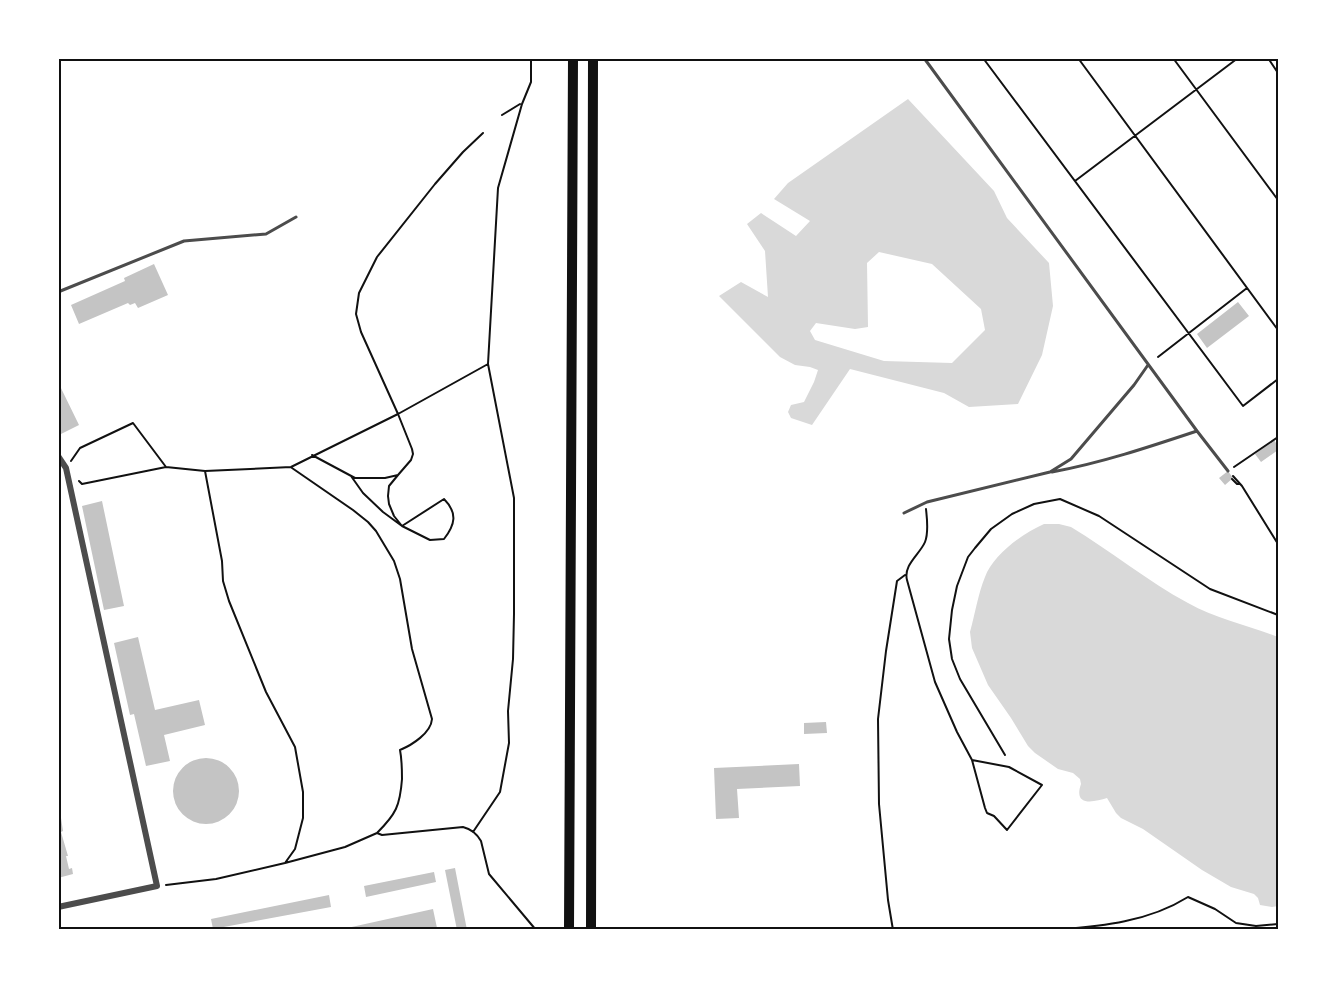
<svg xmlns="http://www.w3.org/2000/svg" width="1337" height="988" font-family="Karla,sans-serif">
<rect width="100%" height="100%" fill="#fff"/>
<path fill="#d9d9d9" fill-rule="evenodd" d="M908,99l86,92 13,27 42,45 4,43 -11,49 -24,49 -49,3 -25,-14 -94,-24 -38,56 -21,-7 -3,-6 3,-7 13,-3 10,-20 4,-12 -8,-3 -15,-2 -15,-8 -61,-61 22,-14 27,15 -3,-46 -18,-27 14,-11 35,23 14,-15 -36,-22 14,-16zM879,252l53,12 49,45 4,21 -33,33 -68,-2 -69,-21 -5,-9 6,-8 39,6 13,-2 -1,-64z
M1044,524h15l12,3c40,24 76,54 117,76 28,16 60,22 90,34v269l-6,1 -12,-2 -2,-7 -4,-4 -23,-7 -29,-17 -59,-41 -22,-11 -5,-5 -9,-15c-13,4 -34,9 -26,-14l-1,-5 -7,-6 -15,-4 -23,-16 -7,-7 -17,-28 -23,-33 -16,-37 -2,-16c5,-18 8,-38 15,-55 8,-22 38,-44 59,-53z"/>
<path fill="#c4c4c4" d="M154,264l14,31 -30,13 -3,-5 -5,2 -2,-2 -49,21 -8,-19 54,-24 -1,-3z
M1238,302l11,14 -42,32 -10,-14z
M58,382l21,43 -18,9 -3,-6z
M1274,440l4,6v4l-17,12 -6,-8z
M1228,471l5,7 -8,7 -6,-7z
M102,501l22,105 -20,4 -22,-104z
M138,637l17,73 44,-10 6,25 -41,10 6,26 -24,5 -12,-52 -4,1 -16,-72z
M826,722l1,11 -23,1v-11z
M173 791a33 33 0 1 1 66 0a33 33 0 1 1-66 0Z
M799,764l1,22 -63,3 2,29 -23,1 -2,-51z
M61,818l2,13 -2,1 7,24h-2l3,13 3,-1 1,6 -15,4v-59z
M455,868l12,62h-10l-12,-60z
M434,872l2,10 -70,15 -2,-11z
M329,895l2,12 -118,22 -2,-10z
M433,909l4,19 -9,2h-90z"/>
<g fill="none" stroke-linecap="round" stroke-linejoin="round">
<path stroke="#111" stroke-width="2" d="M983,58l260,348 35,-27
M1078,58l200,272
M1173,58l105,142
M1268,58l10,15
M502,115l18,-11
M1075,181l163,-123
M1158,357l89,-69
M312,455l43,23h30l13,-3 13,-15 2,-6 -1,-5 -14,-35 -37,-82 -5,-18 3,-21 18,-36 58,-73 28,-32 20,-19
M71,461l9,-13 53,-25 33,44 39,4 86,-4 107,-53 90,-50
M1234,467l44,-30
M292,468l61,42 15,12 8,9 18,30 6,18 12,70 20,70c-1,14 -20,26 -32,31 2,10 2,18 2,29 -2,27 -6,35 -25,54
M205,471l17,90 1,20 6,20 37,91 29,55 8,45v26l-8,31 -10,14
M351,476l12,17 20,19 19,14 42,-27c14,14 11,26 0,40l-14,1 -28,-14 -8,-10 -5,-12 -1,-8 1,-10 9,-11
M1233,476l9,10 36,58
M1232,479l5,5h2
M79,481l3,3 84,-17
M926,509c1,10 3,23 -1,33 -5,12 -22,23 -18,38l28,102 22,50 15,28 13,48 2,5 7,3 13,14 35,-45 -33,-18 -37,-7
M1005,755l-45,-76 -8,-20 -3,-20 3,-29 5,-24 11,-29 7,-9 16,-19 21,-15 22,-10 26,-5 39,17 111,73 68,26
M473,832l27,-40 9,-49 -1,-32 5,-52 1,-45v-116l-26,-134 10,-176 24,-84 9,-22v-24
M166,885l50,-6 69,-16 60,-16 32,-14 5,2 81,-8c8,2 14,7 18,14l8,33 47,56
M893,930l-5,-30 -9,-96 -1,-85 8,-68 11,-70 8,-6
M1057,930c45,-4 91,-8 131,-33l27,12 21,14 20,3 22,-2"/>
<path stroke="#4c4c4c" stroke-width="3" d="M924,58l273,373
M58,292l126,-51 82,-7 30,-17
M1052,472c49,-9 97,-25 145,-41l31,40
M904,513l23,-11 123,-30 21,-13 63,-74 14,-20"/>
<path stroke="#4c4c4c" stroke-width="6" d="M58,456l8,12 91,418 -99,21"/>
<path stroke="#111" stroke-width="10" d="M569,930l4,-872
M591,930l2,-872"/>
</g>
<rect width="1337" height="988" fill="none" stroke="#ffffff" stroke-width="120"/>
<rect x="60" y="60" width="1217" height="868" fill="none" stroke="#111" stroke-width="2"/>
</svg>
